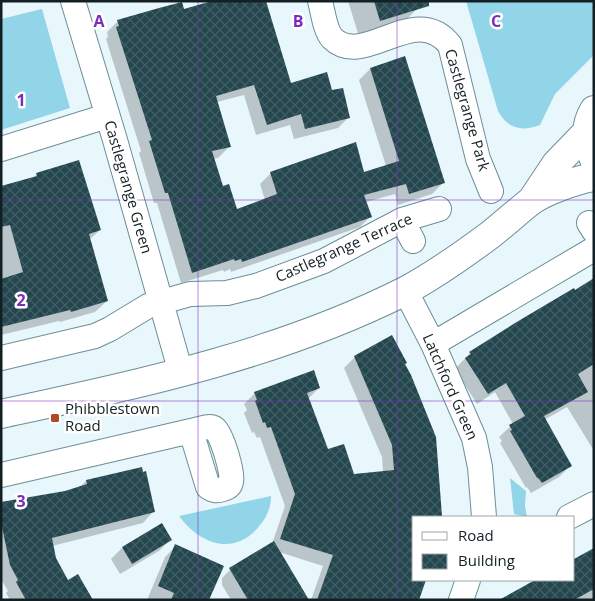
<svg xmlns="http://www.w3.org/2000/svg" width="595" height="601" font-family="'Open Sans',sans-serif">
<defs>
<pattern id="building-cross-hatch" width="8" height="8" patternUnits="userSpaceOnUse" patternTransform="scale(1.25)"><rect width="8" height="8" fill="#24464f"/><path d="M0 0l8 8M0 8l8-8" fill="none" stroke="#425e65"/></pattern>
</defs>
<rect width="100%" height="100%" fill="#e8f7fc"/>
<path fill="#92d5e8" d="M466,1h128v54l-39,39 -15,31c-19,7 -32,4 -42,-14z
M42,9l28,99 -69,22v-111z
M510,478l16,13 -1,15 2,11 -13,-3z
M271,496c0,11 -4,21 -11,29 -24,32 -60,20 -81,-9z"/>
<path fill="#0003" d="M348,1h73l-4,8 -20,20 -37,11z
M183,10l107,74 41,8 18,25 -11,11 -44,11 -4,-14 -34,10 -12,-40 -27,7 12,45 -11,11 -5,1 9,29 14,23 29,-11 -5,-16 11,-11 92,1 23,-8 -27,-86 11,-11 73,114 -11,11 -34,11 -3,-11 -29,8 5,14 -11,11 -129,45 -1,-3 -6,3 -1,-2 -42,13 -24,-80h-3l-15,-50 2,-2 -35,-112 2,-2 -1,-5 11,-11z
M37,174l63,56 -11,10 18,61 -12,11 -35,10 -1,-1 -58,14v-148l31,-8z
M594,280v171l-27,-44 -23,13 26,46 -11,11 -28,16 -4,-6 -1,1 -26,-45 2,-2 -3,-4 14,-13 -18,-32 -18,12 -22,-35 15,-16 46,-29z
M355,357l49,8 31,72 6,80h-27v63h10l-6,20h-107l12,-34 -44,-14 29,48h-77l-9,-15v-7l11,-11 39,-23 13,-38 -25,-69 -3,1 -3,-6 -2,1 -8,-20 3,-3 -3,-6 11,-11 64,-5 -11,11 19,52 27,24 29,-3 -1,-15 -38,-89z
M86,481l67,31 -10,11 -91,23 3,13 12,22 25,19h-82l-4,-7 2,-2 -7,-12v-75l64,-12 14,-4z
M162,525l8,15 -11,11 -39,23 -9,-15 11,-11z
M176,546l32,54h-61l18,-43z
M594,549v51h-93l37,-20h36v-20z"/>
<path fill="url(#building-cross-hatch)" d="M212,1h54l25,82 36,-11 5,18 11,-2 7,30 -45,11 -4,-15 -34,11 -13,-40 -38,11 15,51 -19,4 11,35 6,-2 8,25 40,-15 -7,-22 86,-30 8,30 35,-11 -29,-93 35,-12 40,127 -36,11 -3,-10 -42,11 8,22 -130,45 -1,-3 -6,2 -1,-2 -42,14 -24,-80h-3l-16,-52 3,-1 -36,-113 3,-1 -2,-6 42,-12 23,-6 2,7z
M374,1h55v5l-49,15z
M79,160l22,70 -12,4 19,67 -37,11 -1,-2 -69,17v-48l22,-7 -13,-47 -9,2v-41l36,-10 -1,-3z
M594,278v86l-16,10 10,18 -44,24 28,50 -30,17 -4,-5h-1l-27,-47 2,-1 -3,-5 16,-9 -19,-33 -18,11 -23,-36 6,-4 -2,-2 46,-29 59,-35 1,2z
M392,335l15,28 -2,1 6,11 25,62 6,79 -28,1v63h12l-7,20h-102l16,-45 -53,-16 15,-45 -24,-67 -4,1 -2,-6 -2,1 -8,-22 2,-1 -3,-8 60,-22 6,18 -13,5 21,56 16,-5 10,30 40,-4 -2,-25 -38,-89z
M142,467l1,5 3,-1 9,41 -103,26 4,20 12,22 10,-6 15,26h-67l-10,-18 2,-2 -8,-15 -9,-43v-20l64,-11 22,-7 -1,-4z
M162,523l10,17 -40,24 -10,-17z
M274,541l35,59h-61l-19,-32z
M175,544l49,22 -15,34h-38l3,-7 -16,-7z
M594,548v41l-20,11h-75l36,-20h39v-21z"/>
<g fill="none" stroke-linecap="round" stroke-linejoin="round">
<g stroke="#6b8e98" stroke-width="26">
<path id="minor" d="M73,1l42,139 66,233
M320,1c3,11 5,29 12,37 32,32 83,-38 118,7l28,114 13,32
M1,149l106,-33
M402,220l11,21
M589,223l5,8
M405,290l28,54 41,94 6,29 4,50
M433,344l161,-95
M1,358l94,-22 15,-7 38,-23 42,-12 37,-1 29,-7 68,-25 78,-41 37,-11
M1,475l190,-44c6,-1 17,-6 23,-3 7,3 20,47 17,54 -1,5 -4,6 -8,7 -6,2 -9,2 -15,-2l-17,-56
M569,517l25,-13
M461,600l7,-20"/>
</g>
<g stroke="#6b8e98" stroke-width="30">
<path id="tertiary" d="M594,110c-10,17 -9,32 0,49
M532,200l24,-36 30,-31
M1,414c138,-30 277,-59 404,-123 30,-16 58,-36 85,-56 14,-11 27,-23 41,-34 14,-10 45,-21 63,-24"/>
</g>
<use href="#minor" stroke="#fff" stroke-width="24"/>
<use href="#tertiary" stroke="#fff" stroke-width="28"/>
</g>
<path fill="none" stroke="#7b2cbf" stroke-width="1" stroke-opacity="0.55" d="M198,1v599M397,1v599M1,200h593M1,401h593"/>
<rect fill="#b04826" stroke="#fff" stroke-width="2" x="50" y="413" width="10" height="10" rx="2.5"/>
<g text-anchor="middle" stroke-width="5" stroke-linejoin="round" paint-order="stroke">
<g font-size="15" fill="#122024" stroke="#fff">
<text transform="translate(467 110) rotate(74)" y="5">Castlegrange Park</text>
<text transform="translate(128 187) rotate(74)" y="5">Castlegrange Green</text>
<text transform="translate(344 248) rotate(-24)" y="5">Castlegrange Terrace</text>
<text transform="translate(450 387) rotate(66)" y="5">Latchford Green</text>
</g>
<g font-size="15" fill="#122024" stroke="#fff" text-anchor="start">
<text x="65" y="414">Phibblestown<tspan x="65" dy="17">Road</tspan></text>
</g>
</g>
<g font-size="16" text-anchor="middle" font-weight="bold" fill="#7b2cbf" stroke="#fff" stroke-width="5" stroke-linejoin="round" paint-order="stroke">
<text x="99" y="27">A</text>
<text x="298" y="27">B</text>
<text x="496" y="27">C</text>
<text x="21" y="106">1</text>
<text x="21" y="306">2</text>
<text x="21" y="507">3</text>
</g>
<rect width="595" height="601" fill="none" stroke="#122024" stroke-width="5"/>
<rect x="412" y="516" width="162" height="65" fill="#ffffff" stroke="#a0a6a7"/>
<rect x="422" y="532" width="25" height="8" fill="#ffffff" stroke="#a0a6a7"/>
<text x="458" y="541" font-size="15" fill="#122024">Road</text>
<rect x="422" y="554" width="25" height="15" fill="url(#building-cross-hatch)" stroke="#a0a6a7"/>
<text x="458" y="566" font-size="15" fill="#122024">Building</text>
</svg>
